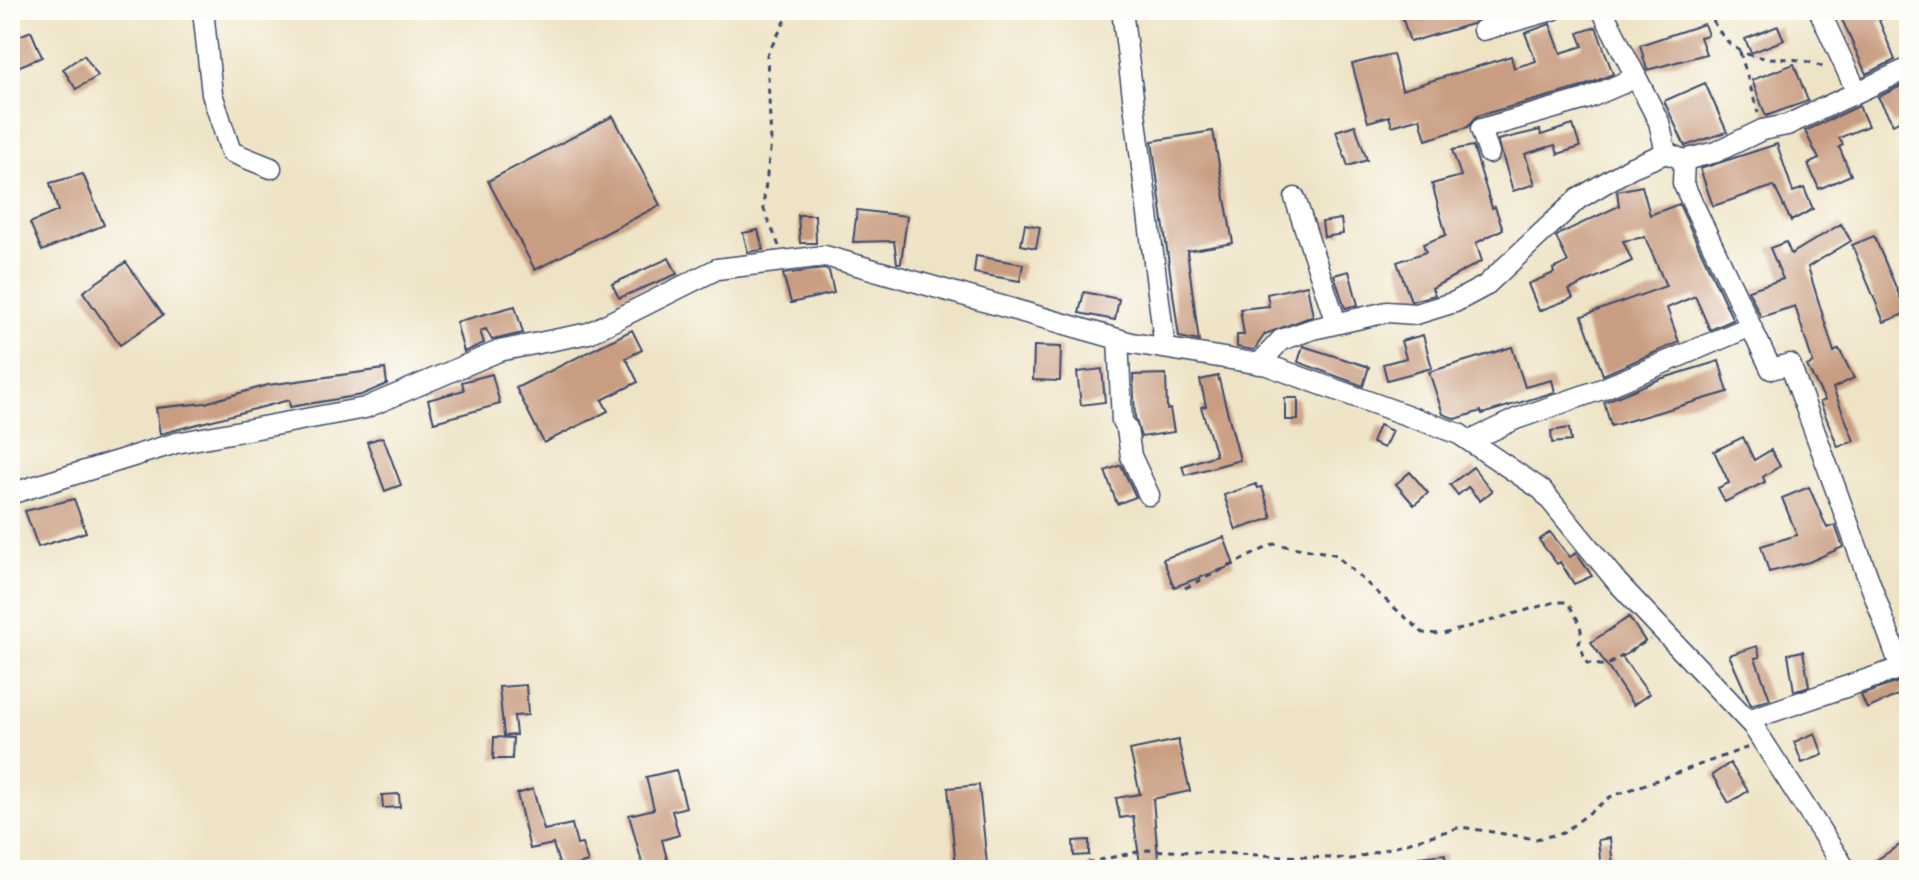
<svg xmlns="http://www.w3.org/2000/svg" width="1919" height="880" font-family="'IM FELL Double Pica',serif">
<rect width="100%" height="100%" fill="#fdfcf7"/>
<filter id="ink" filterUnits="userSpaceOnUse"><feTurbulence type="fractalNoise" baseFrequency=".0125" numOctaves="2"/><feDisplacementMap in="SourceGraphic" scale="16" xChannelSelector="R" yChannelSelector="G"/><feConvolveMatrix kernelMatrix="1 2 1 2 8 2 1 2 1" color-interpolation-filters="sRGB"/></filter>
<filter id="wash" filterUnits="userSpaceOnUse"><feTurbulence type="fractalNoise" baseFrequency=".006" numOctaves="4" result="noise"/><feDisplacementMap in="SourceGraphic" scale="32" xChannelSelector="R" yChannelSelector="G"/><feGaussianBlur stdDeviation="1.8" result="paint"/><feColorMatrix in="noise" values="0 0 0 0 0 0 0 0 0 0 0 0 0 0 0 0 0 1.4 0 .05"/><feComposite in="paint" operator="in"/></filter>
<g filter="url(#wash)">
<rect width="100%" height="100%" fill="#eee3c5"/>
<g id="blocks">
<path fill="#c99d81" d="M1400,10h16l3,9 20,-9h38l2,8 -7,6 -62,18z
M1852,10h49l-22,10 16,40 -29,14 -26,-59z
M1550,24l11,29 22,-7 -5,-13 18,-6 17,47 -31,13 -105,29 -9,11 -42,13 -6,-22 -28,8 -3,-10 -21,6 -16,-58 41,-10 9,36 109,-34 3,12 22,-7 -11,-28z
M1704,24l4,11 -8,2 6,17 -59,16 -7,-25z
M1778,26l6,14 -33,13 -6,-14z
M31,31l11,26 -32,13v-30z
M84,55l14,21 -22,13 -13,-20z
M1794,64l14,37 -42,15 -14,-36z
M1909,82v33l-16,9 -15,-27z
M1705,83l22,49 -42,14 -21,-45z
M1859,106l9,20 -29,12 4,7 -4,2 12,28 -32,14 -11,-25 11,-5 -14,-28z
M613,116l47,89 -125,65 -47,-89z
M1355,125l12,35 -19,6 -12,-35z
M1573,125l7,22 -22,7 -3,-9 -30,9 10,30 -22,7 -15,-51 42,-10 1,5z
M1213,131l20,112 -46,8 12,90 -20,-4 -27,-196z
M1777,144l16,48 11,-4 9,21 -22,12 -17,-35 -61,20 -13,-37z
M1473,146l19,62 3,-1 8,22 -27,14 6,18 -50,27 3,7 -24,6 -14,-39 29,-10 -3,-8 23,-9 -14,-51 29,-8 -9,-26z
M83,174l21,51 -62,26 -12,-28 28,-12 -8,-28z
M1642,186l8,29 29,-11 54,116 -23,10 -15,-34 -28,12 12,34 -76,33 -21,-59 84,-30 -21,-49 -22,4 9,20 -63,29 4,8 -34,13 -11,-27 26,-11 -1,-4 15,-7 -12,-25 5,-4 58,-27 -2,-15z
M857,210l50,6 -6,47h-4l-3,-22 -41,1z
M798,215h17l1,28h-16z
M1341,219l2,15 -19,3 -2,-15z
M1025,224l15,3 -4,21 -15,-3z
M1841,224l10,17 -43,26 26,85 5,-3 15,29 -21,10 21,53 -16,6 -18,-45 5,-2 -18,-34 6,-3 -18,-57 -34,11 -13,-27 35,-11 -13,-31 16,-6 5,12z
M758,230l5,20 -15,2 -5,-19z
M1874,236l33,77 -23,9 -32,-77z
M976,256l47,8 -3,17 -46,-8z
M669,258l8,16 -58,24 -7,-14z
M126,262l37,53 -43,30 -37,-53z
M824,269l5,2 5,22 -43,10 -8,-29z
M1349,271l9,34 -13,3 -11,-33z
M1307,285l6,31 -48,18 -11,16 -17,-3v-12h7l-4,-26 29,-3 -2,-12z
M1084,292l35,7 -4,21 -36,-7z
M515,306l8,27 -31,7 -6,-11 -6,2 4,12 -20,9 -8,-30z
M632,330l10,20 -16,8 12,24 -36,18 6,11 -64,32 -28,-55z
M1423,335l9,33 -45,12 -4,-16 23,-6 -5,-17z
M1034,346l27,1 -1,34 -27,-1z
M1303,346l66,21 -6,19 -65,-24z
M1512,347l13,40 27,-7 3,12 -73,22 -1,-3 -25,8 -13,-5 -14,-42z
M1719,361l9,31 -117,34 -7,-24 56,-23z
M385,369l2,15 -26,11 -71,12 -1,-7 -129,34 -4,-26 49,-5 63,-18z
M1102,369l3,33 -24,3 -4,-33z
M492,374l8,30 -66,18 -6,-22 36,-10 -2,-8z
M1166,374l1,36 3,-1 4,23 -33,5 -6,-20 -2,-42z
M1218,376l22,84 -55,15 -3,-9 34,-11 -15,-48 5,-1 -6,-26z
M1285,398h13v22h-13z
M1379,425l13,6 -8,17 -12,-5z
M1569,428l2,13 -19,2 -1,-12z
M383,437l18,48 -16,6 -18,-49z
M1743,437l11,23 17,-10 9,16 -17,11 2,5 -40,20 -7,-14 11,-5 -15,-32z
M1121,465l15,32 -19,7 -12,-33z
M1473,467l19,24 -12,10 -12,-14 -10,8 -8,-10z
M1410,472l18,21 -14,12 -18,-21z
M1256,484l2,4 4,-1 10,31 -36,12 -12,-35z
M1809,487l18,41 8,-3 8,22 -34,15 -40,10 -8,-26 36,-11 -15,-37z
M74,499l12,33 -48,15 -13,-36z
M1550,532l20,25 6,-4 16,23 -18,8 -14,-22 -3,2 -18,-24z
M1224,537l10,28 -60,22 -11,-28z
M1629,617l16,24 -23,16 27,37 -16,11 -42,-63z
M1757,646l3,11 -5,1 15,41 -19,6 -22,-50z
M1803,651l6,35 -15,5 -6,-37z
M1909,678v12l-42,19 -6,-14z
M526,685l2,30 -14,1 2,19 -12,1 -5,-49z
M1815,733l8,22 -21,8 -8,-21z
M494,737l19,1 -1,21h-19z
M1178,740l12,51 -37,8 6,71h-18l-8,-54 -13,2 -4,-20 24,-4 -10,-44z
M1730,763l18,28 -19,12 -17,-28z
M676,770l10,37 -14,4 7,24 -17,5 8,30h-26l-15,-55 25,-6 -8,-32z
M979,785l8,79 -31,3 -8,-79z
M533,789l11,41 28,-6 5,21 5,-1 6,18 -27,8 -8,-26 -23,5 -13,-55z
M399,794l1,13 -17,1 -1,-13z
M1610,838l3,28 -12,2 -3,-28z
M1909,839v31h-48z
M1089,840v15l-15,1 -1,-15z
M1445,854l1,13 -26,3 -1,-13z"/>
</g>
</g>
<g filter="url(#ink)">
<use href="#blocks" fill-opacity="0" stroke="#3b4a6d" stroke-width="2"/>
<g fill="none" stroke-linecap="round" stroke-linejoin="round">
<g stroke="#3b4a6d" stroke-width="23">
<path id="minor" d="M203,10l9,84 19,58 40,16
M1122,10l43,338
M1602,10l57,112 7,31
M1819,10l38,82
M1483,30l70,-20
M1489,153l-8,-24 105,-30 49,-21
M1295,198l41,125
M1118,339l4,82 5,8 4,27 18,39
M1259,364l22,-24 32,-11 74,-17 29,2 39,-12 30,-16 93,-87 54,-32 34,-14 18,7
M1470,441l46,-22 86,-30 147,-62
M10,494l166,-51 189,-35 134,-57 90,-18 128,-64 108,-13 307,87 135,22 192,69 83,56 75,92 136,144 93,144
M1748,720l153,-52 -111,-304 -19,5 -88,-186 1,-23 32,-8 46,-22 25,-5 122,-57"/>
</g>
<path stroke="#3b4a6d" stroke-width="3" stroke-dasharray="6 6" stroke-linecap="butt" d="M1707,10c35,73 68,33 120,59
M1740,52l18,61
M779,246l-16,-39 8,-65 -4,-87 24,-45
M1185,588l89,-44 60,10 89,79 20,1 112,-32h12c8,13 19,27 12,41l8,20 19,3 44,-27
M1027,870l43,-4 77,-16 205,9 109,-32 75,12 27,-6 47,-36 139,-50"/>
<use href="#minor" stroke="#fff" stroke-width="20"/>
</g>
</g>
<rect width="1919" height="880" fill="none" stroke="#fdfcf7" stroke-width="40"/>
</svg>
